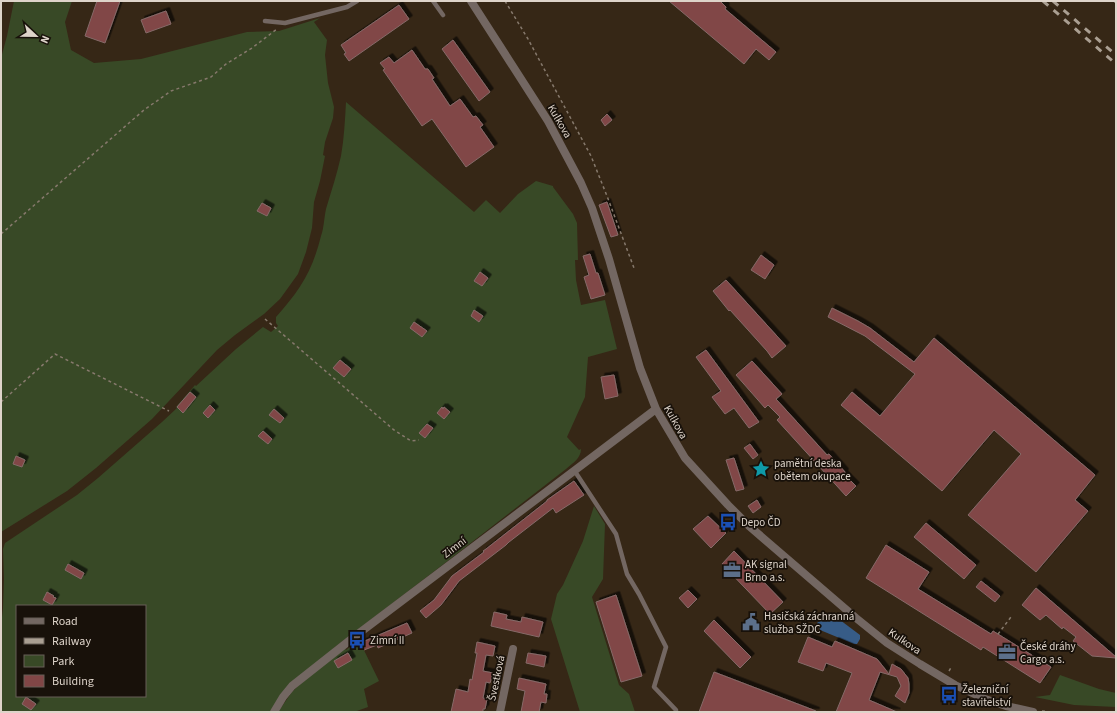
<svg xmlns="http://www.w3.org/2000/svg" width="1117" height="713" font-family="'Source Sans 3',sans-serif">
<defs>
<filter id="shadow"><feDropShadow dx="3.5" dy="-3.5" stdDeviation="0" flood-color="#0009"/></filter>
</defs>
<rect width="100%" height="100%" fill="#362716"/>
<path fill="#384926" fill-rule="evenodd" d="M14,1h58l-7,21 6,28 23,13 47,-4 106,-27 32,-1 41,-13 -6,4 13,18 -2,15 3,28 6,24 -1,11 -8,24 -2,13 2,1 -5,25 -6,21 -2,26 -6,24 -8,22 -18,25 -16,15 -29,21 -18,15 -65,69 -56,49 -29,23 -66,41v-450l1,-5 -1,-19 6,-22z
M346,102l128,110 12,-12 14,13 18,-19 18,-13 17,5v1l20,27 4,9 1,37h-3l1,20 5,25 24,-5 12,49 -29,8 -3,40 -18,40 12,13 2,-1c0,9 -8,14 -15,20l-121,94 -110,84 -63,65h-271v-86l2,-18 1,-29 -1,-30 2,-6 72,-48 21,-17 64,-56 15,-14 -1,-1 19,-22 1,1 40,-37 27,-22 8,5 7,-6 -2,-3v-6c24,-27 36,-45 45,-81 3,-8 3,-18 5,-27 5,-17 11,-35 15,-53 3,-17 4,-36 5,-54zM17,606h128v90h-128z
M594,506l11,18 -2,55 -11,18 27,88 10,9 6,18h-55l-29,-93 6,-25 6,-9 20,-44z
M359,640l20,41 -15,8 4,18 -14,5h-76l14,-20 5,-5 47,-40 2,3z
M1060,675l39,14 17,4v14l-42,-2 -39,-8 15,-2z"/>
<path fill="#375c87" d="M832,614l28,21v4l-3,5h-3l-34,-14 -3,-7 11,-8z"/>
<path fill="#814646" stroke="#866a69" filter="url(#shadow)" d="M97,1h23l-15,42 -20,-7z
M669,1h51l6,6 -1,2 51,43 -7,8 -13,-11 -12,15z
M399,5l10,14 -60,42 -5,-7 2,-1 -5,-8z
M166,11l5,13 -25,9 -5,-13z
M453,40l37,52 -11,9 -37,-52z
M412,50l13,19h3l6,9 -2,1 18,27 10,-7 13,18 3,-1 7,9 -3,2 14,20 -28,20 -34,-48 -10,7 -39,-56 2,-1 -5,-6 9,-6 5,6z
M607,114l5,6 -7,6 -4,-6z
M607,202l11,33 -7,2 -12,-32z
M262,203l9,5 -4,8 -10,-5z
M590,254l6,19h2l7,22 -14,4 -7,-22 5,-2 -6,-19z
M761,255l13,10 -9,14 -14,-9z
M480,272l8,6 -6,8 -8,-5z
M726,280l60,66 -14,12 -5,-7 -37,-41 -1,1 -16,-20z
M832,308l26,13 12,7 44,34 20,-24 161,137 -20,25 13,11 -52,61 -68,-57 53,-61 -27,-24 -52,61 -101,-86 11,-13 28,24 35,-42 -50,-38 -37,-19z
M474,310l9,6 -4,6 -8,-6z
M414,322l13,9 -5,6 -12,-9z
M706,350l53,72 -10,6 -15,-20 -9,6 -13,-17 9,-6 -25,-34z
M340,360l11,9 -7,8 -11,-9z
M752,361l30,33 -6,5 51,56 2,-1 16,18 -1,2 12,12 -10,10 -69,-76 3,-3 -12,-12 -3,3 -29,-33z
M614,375l4,21 -13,3 -4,-22z
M190,392l6,5 -13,16 -6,-6z
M210,405l5,5 -7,8 -5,-5z
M442,407l1,2 1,-2 6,5 -6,7 -7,-6z
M274,409l10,9 -4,5 -11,-8z
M427,424l6,4 -8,10 -6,-5z
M263,431l9,8 -4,5 -10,-8z
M750,444l8,11 -5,4 -9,-11z
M16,456l9,4 -3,7 -9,-3z
M734,458l10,31 -8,2 -10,-31z
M574,481l10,14 -28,18 -3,-5 -44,34 -3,3 -47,36 -18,24 -15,13 -6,-7 14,-11 18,-24 32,-24 -1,-1 3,-2 61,-48v-1z
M757,500l4,7 -8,6 -5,-7z
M708,516l18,17 -15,15 -18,-19z
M926,523l50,42 -12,14 -50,-42z
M886,545l43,27 -11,17 73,45 2,-3 58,36 -11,16 -57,-36 -2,3 -115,-72z
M734,551l49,51 -13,12 -48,-50z
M68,564l16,9 -3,6 -16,-9z
M981,581l19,15 -5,6 -19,-15z
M1036,588l80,69v1l-24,-2 -19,-15 3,-4 -13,-10 -1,2 -16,-14 -6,5 -18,-15z
M688,590l9,9 -9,9 -9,-10z
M47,592l7,4 -1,1 3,1 -4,7 -9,-5z
M616,595l26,81 -21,6 -25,-80z
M494,612l13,3 -1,4 15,3 1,-5 21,5 -4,15 -48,-11z
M714,620l37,37 -11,11 -36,-37z
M407,623l5,10 -34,15 -1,-3 -13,5 -4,-7z
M808,637l24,10 3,-6 42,18 12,15 3,-10 9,5 7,9 1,6v9l-4,10 -10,-7 6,-10 -4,-9 -17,-5 -11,28 28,12h-61l16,-39 -26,-10 -3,8 -25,-9z
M477,642l18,4 -2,10 -7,-1 -3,16 10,2 -3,10 -4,-1 -3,16 4,1 -2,10h-2v3h-32l5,-23 12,3 2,-13 2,1 5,-27h-2z
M348,653l4,7 -14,8 -4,-7z
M528,653l18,3 -2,11 -18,-4z
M714,672l102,39v1h-117z
M519,678l27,6 -2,10h3l-1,9 -5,-1 -2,10h-18l4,-21 -8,-2z
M26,697l10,7 -5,6 -9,-6z"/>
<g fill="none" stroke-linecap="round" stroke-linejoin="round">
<path stroke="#86796c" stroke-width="1.5" stroke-dasharray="3 3" stroke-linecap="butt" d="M505,1l23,38 63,117 16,40 27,72
M1,234l143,-124 27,-19 40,-14 15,-13 26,-16 25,-19
M265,319l129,111 17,11 8,-1
M1,402l54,-48 114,57
M998,634l13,-17
M949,671l3,-5
M1042,711l9,1"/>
<path stroke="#736762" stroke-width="4.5" d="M433,1l10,14
M265,21l20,2 62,-16 10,-6
M574,470l42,64 11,40 12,20 27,53 -12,40 22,23v2"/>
<path stroke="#736762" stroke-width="8" d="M471,1l77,120 33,62 11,25 17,51 31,109 16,41 29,49 43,47 21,21 107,92 31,25 33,21 35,21 30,14 21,7 27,6
M274,712l9,-15 9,-11 62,-49 302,-228
M500,712l13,-63"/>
<path stroke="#aa9f92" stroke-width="3" stroke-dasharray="7 7" stroke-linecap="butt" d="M1043,1l73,63
M1053,1l63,54
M1115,1l1,1"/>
</g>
<defs>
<g id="sight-bare" transform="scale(1.38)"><path d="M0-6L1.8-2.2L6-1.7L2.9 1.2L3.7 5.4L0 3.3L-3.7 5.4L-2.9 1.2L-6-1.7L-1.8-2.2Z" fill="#0f9aa8" stroke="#18110a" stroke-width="2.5" paint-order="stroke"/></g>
<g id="bus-bare" transform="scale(1.38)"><path d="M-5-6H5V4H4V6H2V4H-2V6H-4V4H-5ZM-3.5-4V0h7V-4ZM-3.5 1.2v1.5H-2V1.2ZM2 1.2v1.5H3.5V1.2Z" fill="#1a4fb4" stroke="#18110a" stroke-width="2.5" paint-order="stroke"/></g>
<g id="office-bare" transform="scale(1.38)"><path d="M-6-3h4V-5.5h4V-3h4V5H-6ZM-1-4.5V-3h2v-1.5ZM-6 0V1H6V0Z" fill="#5c6f8a" stroke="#18110a" stroke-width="2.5" paint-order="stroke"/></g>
<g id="civic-bare" transform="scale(1.38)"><path d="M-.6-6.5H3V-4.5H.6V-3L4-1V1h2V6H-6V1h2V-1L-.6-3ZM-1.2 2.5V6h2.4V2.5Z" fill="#5c6f8a" stroke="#18110a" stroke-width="2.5" paint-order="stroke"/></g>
</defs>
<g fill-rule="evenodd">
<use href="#sight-bare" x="761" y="469"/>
<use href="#bus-bare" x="728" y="522"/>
<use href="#office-bare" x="732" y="570"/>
<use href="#civic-bare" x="751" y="622"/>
<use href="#bus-bare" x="357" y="640"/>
<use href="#office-bare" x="1007" y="652"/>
<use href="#bus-bare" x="949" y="695"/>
</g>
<g text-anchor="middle" stroke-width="3.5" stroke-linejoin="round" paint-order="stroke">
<g font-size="11" fill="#ded4ca" stroke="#18110a">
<text transform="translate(560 121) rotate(60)" y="4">Kulkova</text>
<text transform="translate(676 422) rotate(61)" y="4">Kulkova</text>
<text transform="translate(454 547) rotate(-37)" y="4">Zimní</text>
<text transform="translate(905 641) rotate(34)" y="4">Kulkova</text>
<text transform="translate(496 678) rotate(-78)" y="4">Švestková</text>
</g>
<g font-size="11" fill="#ded4ca" stroke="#18110a" text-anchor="start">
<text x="774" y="467">pamětní deska<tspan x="774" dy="13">obětem okupace</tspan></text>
<text x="741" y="526">Depo ČD</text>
<text x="745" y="568">AK signal<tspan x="745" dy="13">Brno a.s.</tspan></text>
<text x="764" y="620">Hasičská záchranná<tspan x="764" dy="13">služba SŽDC</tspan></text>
<text x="370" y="644">Zimní II</text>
<text x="1020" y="650">České dráhy<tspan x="1020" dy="13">Cargo a.s.</tspan></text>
<text x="962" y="693">Železniční<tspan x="962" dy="13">stavitelství</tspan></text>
</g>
</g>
<rect width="1117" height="713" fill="none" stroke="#ded4ca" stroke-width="4"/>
<rect x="16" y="605" width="130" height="92" fill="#18110a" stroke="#675f57"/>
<rect x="24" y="618" width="20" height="6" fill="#736762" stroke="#675f57"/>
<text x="52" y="625" font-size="12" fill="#ded4ca">Road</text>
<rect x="24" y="638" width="20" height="6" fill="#aa9f92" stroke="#675f57"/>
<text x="52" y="645" font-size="12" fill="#ded4ca">Railway</text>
<rect x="24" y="655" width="20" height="12" fill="#384926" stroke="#675f57"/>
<text x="52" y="665" font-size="12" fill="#ded4ca">Park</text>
<rect x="24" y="675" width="20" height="12" fill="#814646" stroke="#675f57"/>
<text x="52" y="685" font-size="12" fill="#ded4ca">Building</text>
<g transform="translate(36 36) rotate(112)" stroke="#18110a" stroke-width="3" paint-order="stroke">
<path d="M0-3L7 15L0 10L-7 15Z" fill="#ded4ca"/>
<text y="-6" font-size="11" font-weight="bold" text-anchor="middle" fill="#ded4ca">N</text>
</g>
</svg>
